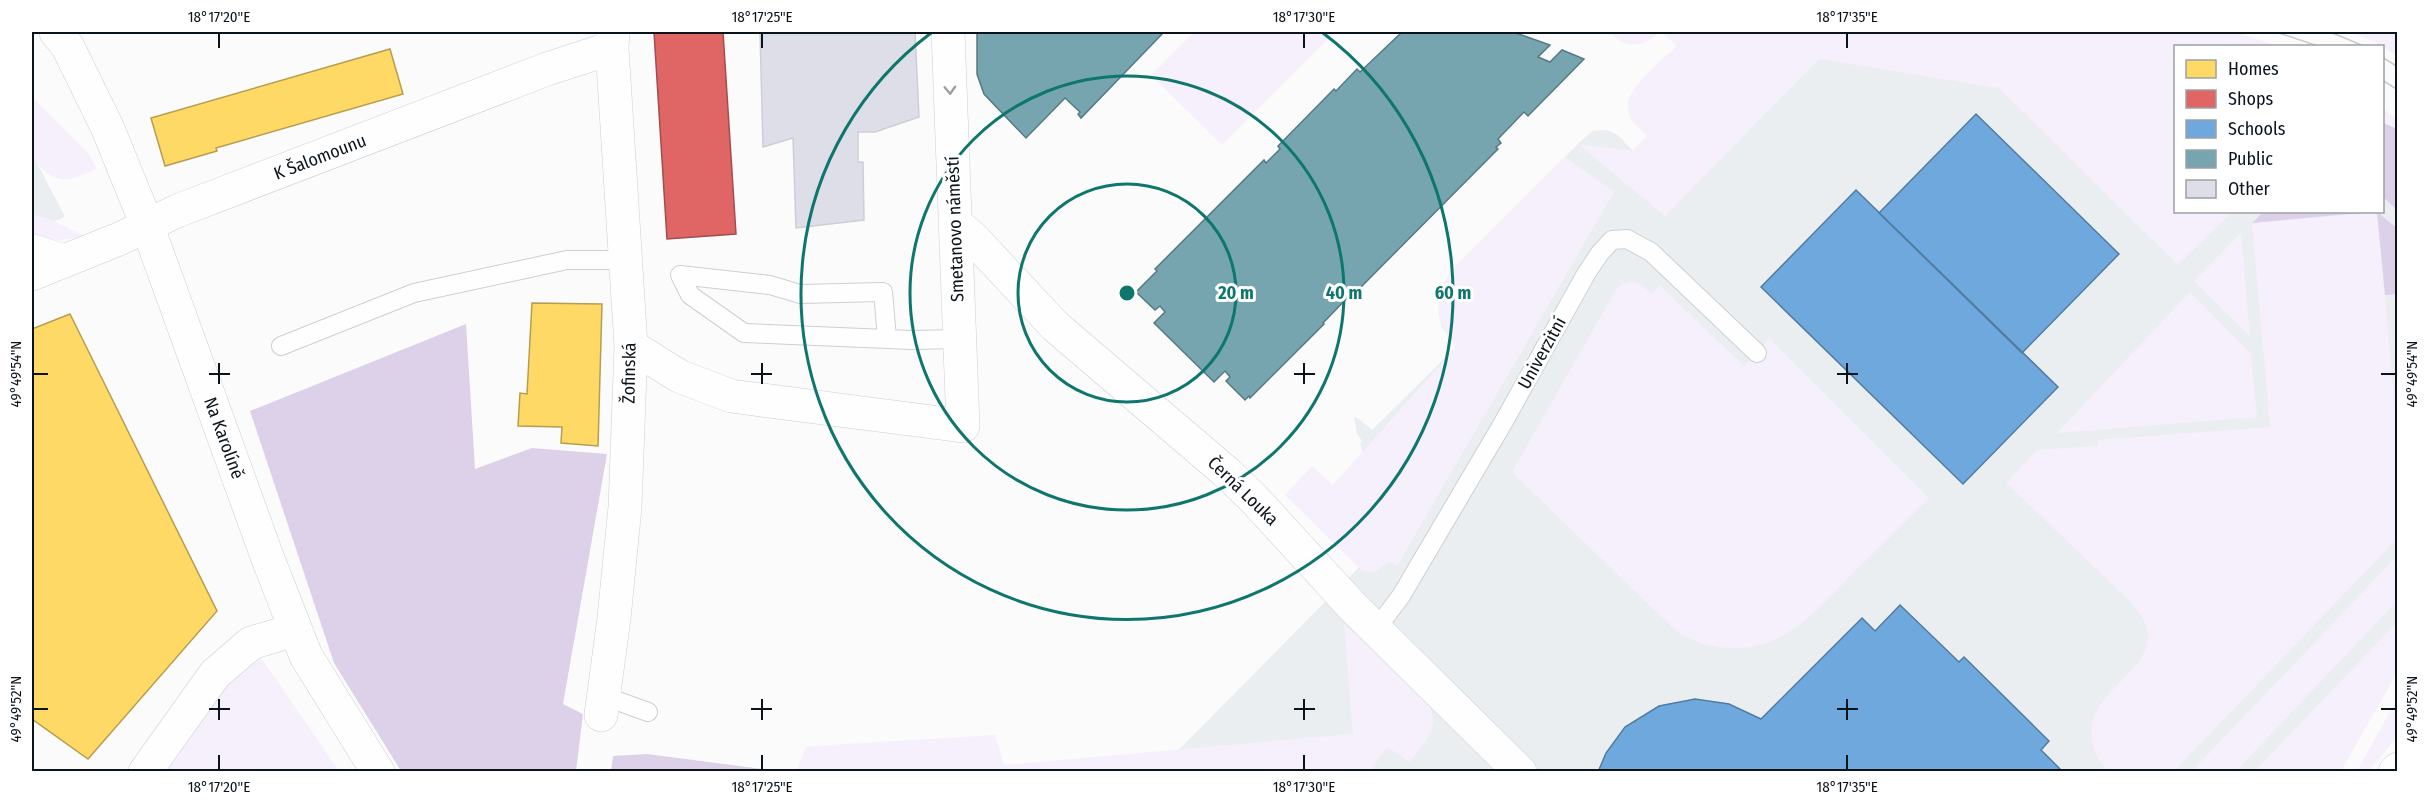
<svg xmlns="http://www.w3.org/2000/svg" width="2429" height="803" font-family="'Fira Sans Condensed',sans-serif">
<rect width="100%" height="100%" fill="#fbfbfb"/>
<path fill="#ebeef1" d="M1662,32l514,14v166h206l1,-55 14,11v490l-112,113 -1128,1 228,-231 -25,-98 2,-2 -5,-7 -3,-17 5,2 13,11 84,-83 -14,-20 -3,-12v-20l4,-11 14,-19 125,-125 11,-9 14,-1 11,5 15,16 14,-15 -15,-16 -4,-9v-10l7,-13 42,-42z
M32,153l33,64 -33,14z"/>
<path fill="#f6effc" d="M1194,32h141l-113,113 -71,-70z
M1609,32h52c-20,15 -33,19 -52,0z
M1662,32h573l43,14h-102v166h56l-54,53 -179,-177 -180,-29 -154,157 -87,-72 55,7 14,-15c-6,-7 -15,-13 -18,-22 -8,-23 33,-54 48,-68z
M2351,32h46v24l-18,-12z
M32,97l56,56 9,16c-9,3 -19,9 -28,10 -16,3 -31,-12 -37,-25z
M2382,108l15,11v10l-14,-7z
M1565,157l49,35 -217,374 -8,-5 -15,12 -12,-2 -77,-76 27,-29 21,19 123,-138c-18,-27 -26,-44 -6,-74z
M2377,212l20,219v108l-223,232h-65c-10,-8 -15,-19 -17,-32 -7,-45 55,-64 56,-102 0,-14 -9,-25 -18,-36l-124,-118 31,-33 61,-4v-6l172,-13 -18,-204z
M32,214l14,4 41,19 -29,3 -26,-5z
M2241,233l9,103 -56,-55z
M1633,281l6,2 13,11 7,-9 85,81 26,-27 159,159c-25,25 -50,50 -76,75 -34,35 -67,77 -121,75 -21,0 -38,-6 -56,-17l-164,-159 105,-184 5,-4z
M2190,292l61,62 6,63 -200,16z
M2397,556v45l-161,170h-44z
M2397,622v51l-56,98h-86z
M1344,624l81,75c19,27 1,40 -15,63l-23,-15 -17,24 -574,1 10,-25 6,-1 183,-11 9,30 349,-31z
M251,643l88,128 -194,1z
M2397,699v38l-28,34h-12z"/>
<path fill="#ddd0e9" d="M2382,122l15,7v81l-14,-13z
M2263,212h107l-118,11z
M2377,212l20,16v66l-12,1z
M466,324l9,145 57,-21 75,6 -44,250 20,10 -7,57h-175l-67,-108 -84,-252z
M647,754l131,17h-167l2,-15z"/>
<path fill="#ffd966" stroke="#b69e50" stroke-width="1.5" d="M390,49l13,45 -187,54 1,3 -52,15 -14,-48z
M532,303l70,1 -4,142 -37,-3 1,-16 -44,-1 2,-33 7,1z
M70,314l147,297 -129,148 -56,-40v-390z"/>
<path fill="#e06666" stroke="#a04d50" stroke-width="1.5" d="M654,32h69l13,202 -69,5z"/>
<path fill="#6fa8dc" stroke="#517ca2" stroke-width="1.5" d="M1976,114l143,140 -97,99 -143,-140z
M1856,190l202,197 -95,97 -202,-197z
M1900,605l59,57 5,-5 85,84 -8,9 22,22h-465l8,-19 19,-26 34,-21 36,-7 34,5 32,15 101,-101 13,13z"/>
<path fill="#76a5af" stroke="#567a83" stroke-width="1.5" d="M977,32h187l-83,86 -3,-4 2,-2 -15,-14 -39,40 -42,-44 -7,-20z
M1402,32h111l37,13 -12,12 12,5 12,-12 22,9 -56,57 -4,-4 -26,27 3,4 -5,4 2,2 -144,145 -2,-1 -29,30 1,1 -74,74 -1,-2 -4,4 -19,-19 4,-4 -5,-6 -11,11 -60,-59 11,-11 -5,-6 -5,4 -19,-18 21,-21 -2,-2 109,-109 2,3 14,-14 -2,-3 56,-57 2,2 21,-22 3,3z"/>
<path fill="#dddee8" stroke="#cecfd4" stroke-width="1.5" d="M760,32h155l4,85 -44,15h-17v30h5l1,58 -68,8 -3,-90 -30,9z"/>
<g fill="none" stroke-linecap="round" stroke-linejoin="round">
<g stroke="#cbd0d3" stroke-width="20">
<path id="service" d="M887,338l-4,-46 -83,2 -30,-9 -90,-10 10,20 54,38 167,7 47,-1
M281,346l133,-53 153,-33h60
M1376,629l25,-33 102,-173 83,-149 14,-21 12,-13 15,-1 24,13 106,101
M604,696l44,16"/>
</g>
<g stroke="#cbd0d3" stroke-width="27">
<path id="pedestrian" d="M32,247l38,12"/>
</g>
<g stroke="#cbd0d3" stroke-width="34">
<path id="minor" d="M955,223l17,14 83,89 171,146 28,27 99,108 167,165
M32,274l87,-35 58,-28 370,-142 65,-21
M631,346l48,30 52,20 232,30 -15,-394
M601,715l13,-97 11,-111 6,-161 -19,-298 1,-16
M145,772l70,-98 36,-31 44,-13
M2395,772l3,-3"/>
</g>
<g stroke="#cbd0d3" stroke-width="34">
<path id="tertiary" d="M56,32l12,15 40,82 39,96 121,334 38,97 72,116"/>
</g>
<use href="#service" stroke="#fefefe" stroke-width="18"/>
<use href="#pedestrian" stroke="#fefefe" stroke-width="26"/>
<use href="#minor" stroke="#fefefe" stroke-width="33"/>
<use href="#tertiary" stroke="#fefefe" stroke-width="33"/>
<path stroke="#cbcbcc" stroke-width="1.5" d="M2276,32l42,14
M2330,32l34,14
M2382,57l16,10
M2382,80l16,10"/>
</g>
<defs><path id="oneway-chevron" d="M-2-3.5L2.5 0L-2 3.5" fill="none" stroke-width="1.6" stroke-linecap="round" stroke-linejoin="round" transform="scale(1.5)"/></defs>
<use stroke="#9da0a3" href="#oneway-chevron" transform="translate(950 90) rotate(88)"/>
<path fill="none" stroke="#0b141b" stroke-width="2" d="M219,33v15M762,33v15M1304,33v15M1847,33v15M219,363v21M762,363v21M1304,363v21M1847,363v21M33,374h15M209,374h21M751,374h21M1294,374h21M1837,374h21M2381,374h15M219,699v21M762,699v21M1304,699v21M1847,699v21M33,709h15M209,709h21M751,709h21M1294,709h21M1837,709h21M2381,709h15M219,755v15M762,755v15M1304,755v15M1847,755v15"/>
<g fill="none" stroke="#0f766e" stroke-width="3">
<circle cx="1127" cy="293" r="109"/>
<circle cx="1127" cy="293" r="217"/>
<path d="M1323 33A326 326 0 1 1 931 33"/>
</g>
<g text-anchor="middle" stroke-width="6" stroke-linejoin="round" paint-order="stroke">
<g font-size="18" fill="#0b141b" stroke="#fff">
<text transform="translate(320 157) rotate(-21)" y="6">K Šalomounu</text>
<text transform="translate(955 229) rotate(-92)" y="6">Smetanovo náměstí</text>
<text transform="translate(1542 353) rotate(-61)" y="6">Univerzitní</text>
<text transform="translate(629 373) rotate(-89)" y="6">Žofinská</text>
<text transform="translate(224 438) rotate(70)" y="6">Na Karolíně</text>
<text transform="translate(1243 491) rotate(44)" y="6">Černá Louka</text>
</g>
</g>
<circle cx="1127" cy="293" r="9" fill="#0f766e" stroke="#fff" stroke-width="3"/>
<g font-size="18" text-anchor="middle" font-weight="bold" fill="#0f766e" stroke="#fff" stroke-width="6" stroke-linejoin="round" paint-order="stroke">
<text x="1236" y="299">20 m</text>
<text x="1344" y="299">40 m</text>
<text x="1453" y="299">60 m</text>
</g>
<rect width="2429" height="803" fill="none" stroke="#ffffff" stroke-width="66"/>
<rect x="2174" y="45" width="210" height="168" fill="#ffffff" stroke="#9da1a4" stroke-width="1.5"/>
<rect x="2186" y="60" width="30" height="18" fill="#ffd966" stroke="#9da1a4" stroke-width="1.5"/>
<text x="2228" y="75" font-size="18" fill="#0b141b">Homes</text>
<rect x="2186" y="90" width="30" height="18" fill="#e06666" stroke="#9da1a4" stroke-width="1.5"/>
<text x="2228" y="105" font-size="18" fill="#0b141b">Shops</text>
<rect x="2186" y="120" width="30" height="18" fill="#6fa8dc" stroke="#9da1a4" stroke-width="1.5"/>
<text x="2228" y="135" font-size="18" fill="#0b141b">Schools</text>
<rect x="2186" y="150" width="30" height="18" fill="#76a5af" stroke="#9da1a4" stroke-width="1.5"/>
<text x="2228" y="165" font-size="18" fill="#0b141b">Public</text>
<rect x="2186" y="180" width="30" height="18" fill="#dddee8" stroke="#9da1a4" stroke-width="1.5"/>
<text x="2228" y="195" font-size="18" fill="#0b141b">Other</text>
<rect x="33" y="33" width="2363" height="737" fill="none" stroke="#0b141b" stroke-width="2"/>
<g font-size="15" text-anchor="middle" fill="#0b141b">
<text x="219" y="22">18°17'20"E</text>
<text x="762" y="22">18°17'25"E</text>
<text x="1304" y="22">18°17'30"E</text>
<text x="1847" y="22">18°17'35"E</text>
<text transform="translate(16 374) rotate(-90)" y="5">49°49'54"N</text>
<text transform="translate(2412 374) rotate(-90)" y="5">49°49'54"N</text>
<text transform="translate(16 709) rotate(-90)" y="5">49°49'52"N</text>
<text transform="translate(2412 709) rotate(-90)" y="5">49°49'52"N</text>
<text x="219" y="792">18°17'20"E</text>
<text x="762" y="792">18°17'25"E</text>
<text x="1304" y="792">18°17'30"E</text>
<text x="1847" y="792">18°17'35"E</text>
</g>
</svg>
